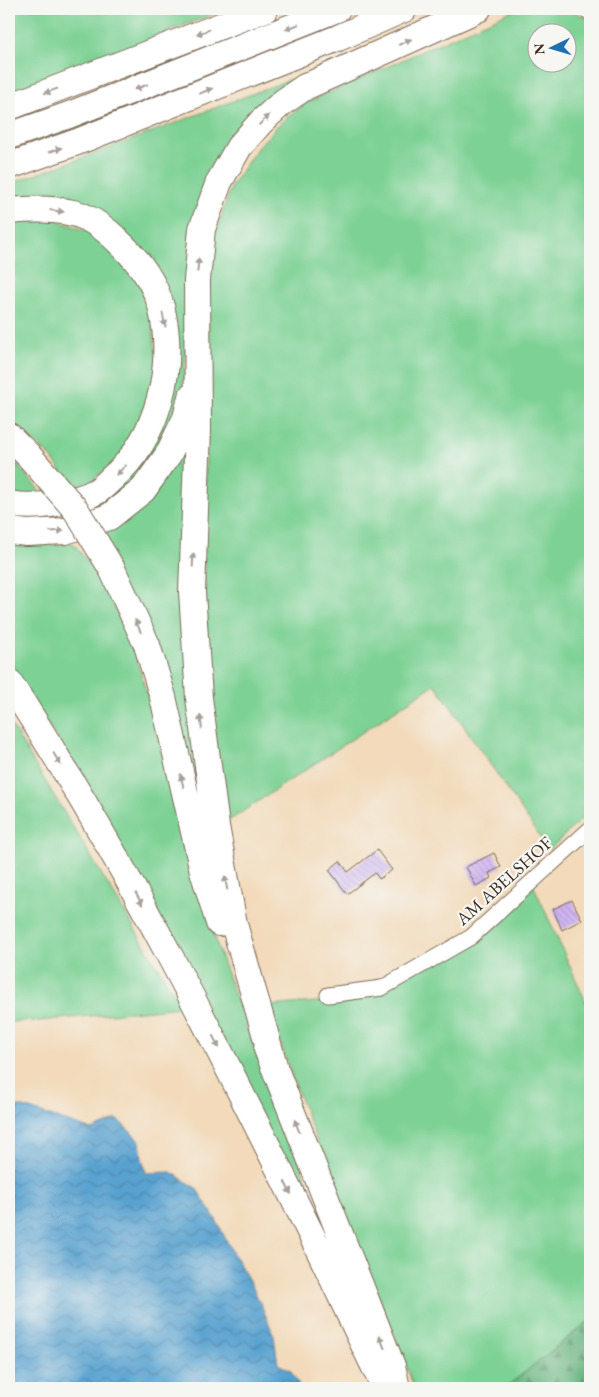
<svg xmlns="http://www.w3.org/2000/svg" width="599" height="1397" font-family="'EB Garamond',serif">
<defs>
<pattern id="forest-firs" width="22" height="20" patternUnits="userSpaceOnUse" patternTransform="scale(1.25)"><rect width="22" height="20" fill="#66b37e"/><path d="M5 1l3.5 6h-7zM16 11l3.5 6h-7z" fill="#559267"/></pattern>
<pattern id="water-waves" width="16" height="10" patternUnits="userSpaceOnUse" patternTransform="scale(1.25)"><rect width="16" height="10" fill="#59a2d0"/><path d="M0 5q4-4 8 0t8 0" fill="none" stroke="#4b84a8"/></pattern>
<pattern id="building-back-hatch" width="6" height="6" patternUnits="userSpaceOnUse" patternTransform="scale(1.25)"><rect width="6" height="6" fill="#d0b6f4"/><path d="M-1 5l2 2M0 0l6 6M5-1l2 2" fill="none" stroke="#aa94c5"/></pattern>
</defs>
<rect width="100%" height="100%" fill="#f6f6f2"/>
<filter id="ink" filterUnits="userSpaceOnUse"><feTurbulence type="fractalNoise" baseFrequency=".02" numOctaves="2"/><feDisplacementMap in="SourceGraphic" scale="10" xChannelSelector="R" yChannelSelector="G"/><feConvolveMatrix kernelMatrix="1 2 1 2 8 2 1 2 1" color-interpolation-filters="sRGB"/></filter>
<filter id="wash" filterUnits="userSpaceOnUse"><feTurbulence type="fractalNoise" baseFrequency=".0096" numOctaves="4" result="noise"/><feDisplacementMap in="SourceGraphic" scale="20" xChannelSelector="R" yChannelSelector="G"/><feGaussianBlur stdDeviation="1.12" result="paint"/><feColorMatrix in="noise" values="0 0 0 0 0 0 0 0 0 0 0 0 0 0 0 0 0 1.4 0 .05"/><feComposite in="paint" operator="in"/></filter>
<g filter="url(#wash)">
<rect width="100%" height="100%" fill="#f2daba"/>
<path fill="#7dd194" stroke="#5c7e59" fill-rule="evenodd" d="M9,9h218l-218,84z
M516,9h56l6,5 12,5v792l-41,39 -114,-166 -211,140 -15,-139 -5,-113 5,-296 4,-36 19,-55 26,-38 23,-25 25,-19zM536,32h30v30h-30z
M291,79l1,4 -54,46 -51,211 -3,38 -10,42 -30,57 -50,38 -7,-10 82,-113 -34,-146 -126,-48v-14l95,-34z
M55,220l44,15 48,56 11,77 -29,83 -52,41 -27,-36 -41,-37v-198z
M188,425l19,419 -109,-316z
M9,452l11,12 -1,3 27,31 -37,-3z
M9,542l42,3 22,-2 20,26 19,32 25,60 16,54 32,129 38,119 35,94 90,228 -286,-538 -53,-86z
M9,720l1,3 172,284 -143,14 -30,1z
M532,882l58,129v309l-85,68h-91c-14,-42 -32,-82 -48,-123 -34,-86 -70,-171 -98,-259l60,-5 54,-13 89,-51z"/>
<path fill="url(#forest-firs)" stroke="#506e4e" d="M590,1320v68h-85z"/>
<path fill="url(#water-waves)" stroke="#4a6677" d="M9,1107h15l68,23 25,-11 23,22 2,17 4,15 25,-1 25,16 19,30 19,37 16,27 14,29 10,25 4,28 12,6 11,18h-292z"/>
<g id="blocks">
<path fill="url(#building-back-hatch)" d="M377,850l15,20 -13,9 -4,-6 -28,21 -18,-24 11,-9 8,11z
M494,853l7,14 -12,6 2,5 -15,8 -10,-19z
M572,900l10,20 -20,10 -9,-21z"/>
</g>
</g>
<g filter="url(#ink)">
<use href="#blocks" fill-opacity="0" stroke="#7b6855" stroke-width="1"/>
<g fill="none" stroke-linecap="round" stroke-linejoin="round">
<g stroke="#7b6855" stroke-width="17">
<path id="minor" d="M584,9l6,3
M328,995l54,-7 89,-51 119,-108"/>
</g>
<g stroke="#7b6855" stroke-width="28">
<path id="motorway" d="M9,107l256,-98
M9,136l60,-21 268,-106
M9,166l68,-24 261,-104 66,-29
M9,211c21,-2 43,-3 64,2 18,4 34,17 47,30 18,17 34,38 41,63 15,60 -2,132 -50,173 -4,4 -9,9 -14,12 -12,7 -26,10 -39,12 -17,3 -33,4 -49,1
M9,436l20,20
M9,531l18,2 38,-2 44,-14 34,-27 25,-35 18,-37 5,-21
M112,569l35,76 16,52 40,174 16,52
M9,682c116,177 211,367 304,556 23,46 44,94 67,140
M267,1049l125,317 5,22
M274,1065l-40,-141 -18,-98 -17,-128 -7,-106 6,-163 -1,-149 5,-51 17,-47 20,-35 22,-25 22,-20 22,-15 173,-78"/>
</g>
<use href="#minor" stroke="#fff" stroke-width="15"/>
<use href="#motorway" stroke="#fff" stroke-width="26"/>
<g stroke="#7b6855" stroke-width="28" stroke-linecap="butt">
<path id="motorway-bridge" d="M29,456l47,54 36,59"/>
</g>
<use href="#motorway-bridge" stroke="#fff" stroke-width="26"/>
</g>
<defs><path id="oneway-solid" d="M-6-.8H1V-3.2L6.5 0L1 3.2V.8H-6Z" transform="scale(1.25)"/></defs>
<g fill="#a79f9a">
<use href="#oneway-solid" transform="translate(292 27) rotate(158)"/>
<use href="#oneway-solid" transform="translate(203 32) rotate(160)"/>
<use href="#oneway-solid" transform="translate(405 42) rotate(-24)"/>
<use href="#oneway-solid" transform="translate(141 87) rotate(158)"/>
<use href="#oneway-solid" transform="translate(51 91) rotate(160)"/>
<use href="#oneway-solid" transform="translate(206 91) rotate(-22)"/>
<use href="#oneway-solid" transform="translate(264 120) rotate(-44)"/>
<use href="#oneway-solid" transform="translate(55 150) rotate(-19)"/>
<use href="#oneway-solid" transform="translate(57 211) rotate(7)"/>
<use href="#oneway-solid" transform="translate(198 265) rotate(-85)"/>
<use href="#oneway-solid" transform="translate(164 320) rotate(78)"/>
<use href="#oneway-solid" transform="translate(121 470) rotate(136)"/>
<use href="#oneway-solid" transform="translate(57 531) rotate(-4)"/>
<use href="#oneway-solid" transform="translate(193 560) rotate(-88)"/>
<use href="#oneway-solid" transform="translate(138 626) rotate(-114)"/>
<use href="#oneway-solid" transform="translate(201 722) rotate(-97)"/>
<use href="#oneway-solid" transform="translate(57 759) rotate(59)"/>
<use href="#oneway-solid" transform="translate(182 781) rotate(-103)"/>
<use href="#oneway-solid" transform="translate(226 883) rotate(-101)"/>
<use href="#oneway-solid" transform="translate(139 899) rotate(61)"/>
<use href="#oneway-solid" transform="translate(216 1042) rotate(63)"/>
<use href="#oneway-solid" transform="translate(297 1126) rotate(-111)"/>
<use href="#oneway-solid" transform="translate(288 1188) rotate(63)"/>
<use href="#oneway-solid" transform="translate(382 1342) rotate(-112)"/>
</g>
</g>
<g text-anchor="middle" stroke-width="4.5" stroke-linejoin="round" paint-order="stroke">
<g font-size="18" fill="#3b2a1e" stroke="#f6f6f2">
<text transform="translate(504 881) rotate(-42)" y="6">AM ABELSHOF</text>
</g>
</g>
<rect width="599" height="1397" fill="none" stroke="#f6f6f2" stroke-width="30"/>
<g transform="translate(552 48) rotate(265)"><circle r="24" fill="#f6f6f2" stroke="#aba49d"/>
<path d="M0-4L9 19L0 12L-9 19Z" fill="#1f6fb2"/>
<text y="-8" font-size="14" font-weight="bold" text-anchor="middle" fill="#3b2a1e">N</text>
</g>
</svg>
